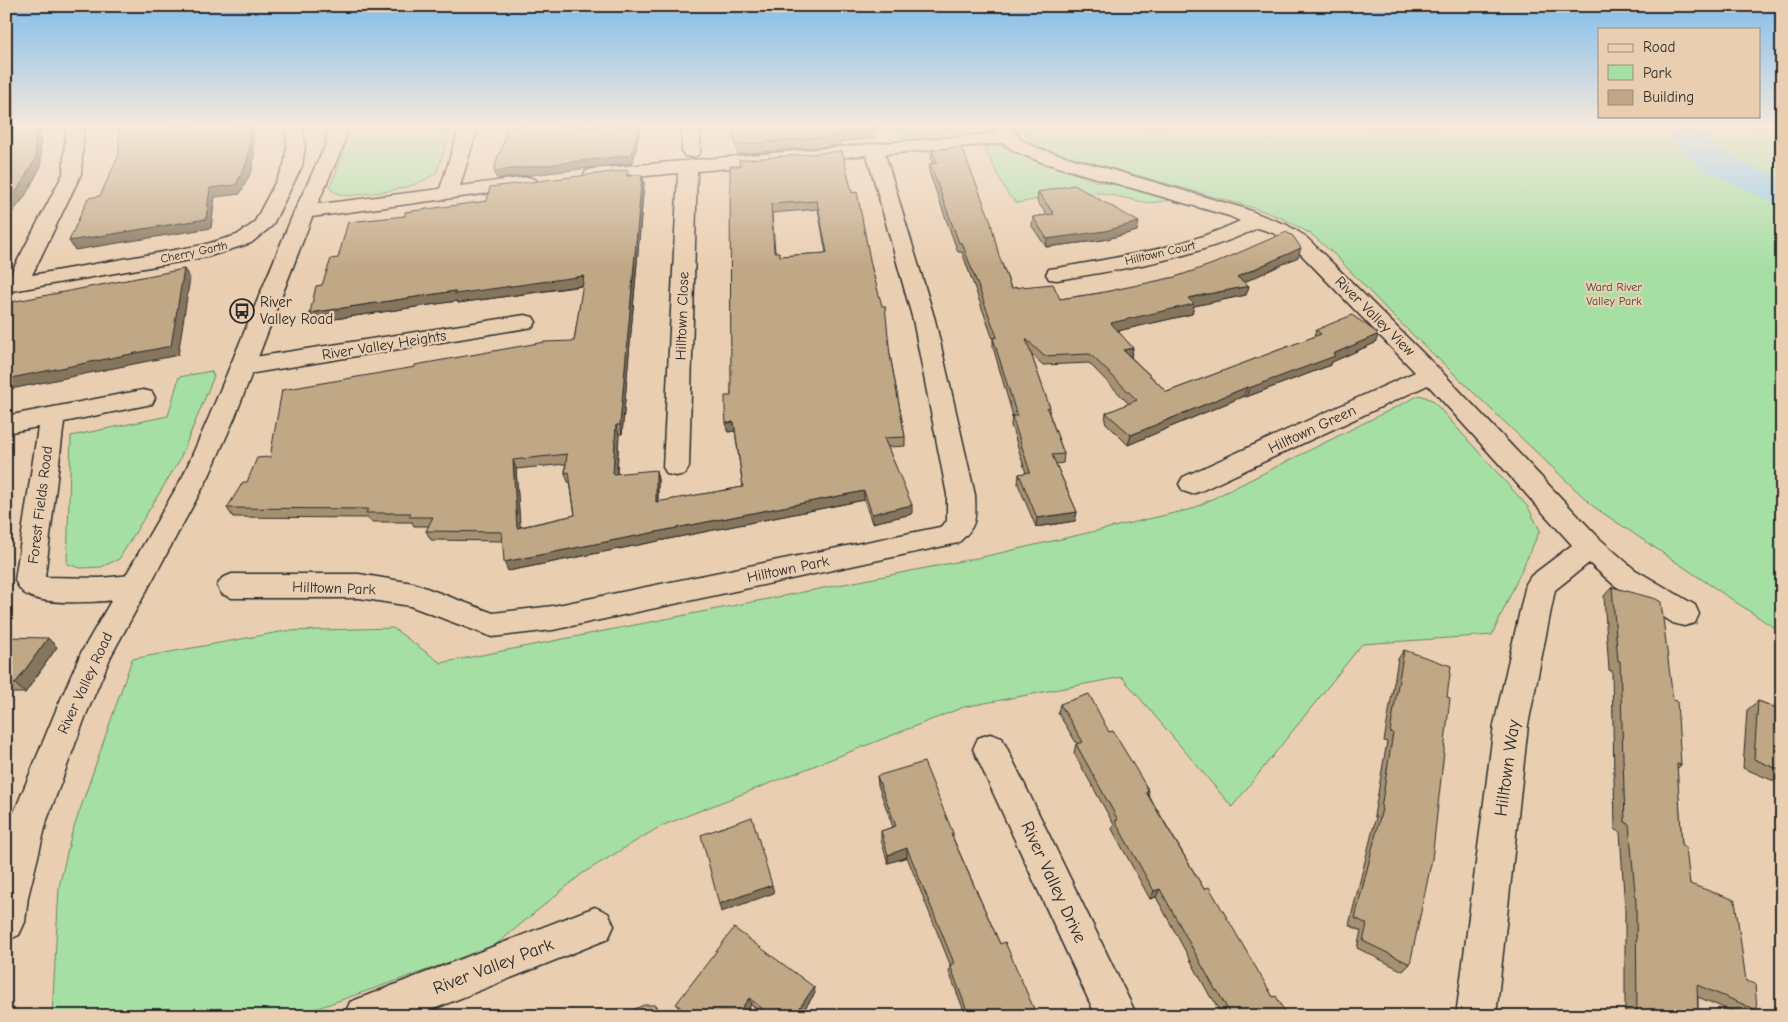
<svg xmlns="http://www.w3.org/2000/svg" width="1788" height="1022" font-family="'Comic Neue',sans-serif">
<rect width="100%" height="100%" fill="#eaceb1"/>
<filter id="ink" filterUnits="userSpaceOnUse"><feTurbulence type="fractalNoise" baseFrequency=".02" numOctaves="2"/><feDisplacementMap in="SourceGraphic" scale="10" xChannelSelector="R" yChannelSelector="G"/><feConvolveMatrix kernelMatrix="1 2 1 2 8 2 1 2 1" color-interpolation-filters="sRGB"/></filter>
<g filter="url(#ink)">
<path fill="#a5dfa4" stroke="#688568" d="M350,126h102l-15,46c-26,20 -59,20 -90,24l-11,-3 -7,-5 13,-29z
M911,126h64l-2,3 -75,9 -4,-10z
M1019,126h763v507l-188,-126 -202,-192 -57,-60 -24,-21 -29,-16 -28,-10 -211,-59 -13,-9z
M992,146h12l34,15 58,20 33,6 44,13 -25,3 -47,-10h-27l-57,10 -9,-8 -24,-48z
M211,371l3,5 -35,85 -60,98 -18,8 -21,1 -13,-4 4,-128 97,-20 11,-39z
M1420,395l12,5 96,107 12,23 -48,105 -130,9 -130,163 -110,-130 -158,30 -303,119 -78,47 -90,74 -198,69h-243l7,-129 12,-51 61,-177 153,-28 108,-3 48,35 546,-107 205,-47z"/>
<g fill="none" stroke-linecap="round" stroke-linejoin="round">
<path fill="#8ecdef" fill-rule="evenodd" d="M1664,126h33c22,29 52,39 85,53v24l-13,-3 -67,-31 -23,-21z"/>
<g stroke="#2b2b2b" stroke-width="3">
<path id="minor" d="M66,126h18l-3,48 -49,101 171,-30 34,-10 17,-12 30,-57 3,-20 -2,-20h18l2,20 -3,20 -30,60 -21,17 -44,14 -201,35v-13h2l55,-105z
M460,126h18l-18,60 68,-9 7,2 3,4 -3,4 -231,31 -7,-2 -3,-4 3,-4 7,-2 136,-17z
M682,126h18v26l-3,4 -6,1 -6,-1 -3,-4z
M993,126h18l10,14 19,9 203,59 44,17 18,11 134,133 161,170 34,30 61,36 4,9 -4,9 -11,3 -11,-3 -59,-38 -25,-22 -34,27 -27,135 -32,291h-40l38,-291 32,-141 5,-8 41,-31 -144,-160 -227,106 -9,3 -9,-3 -4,-7 4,-7 232,-105 -124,-128 -18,-11 -15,-5c-63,30 -132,41 -201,52l-8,-1 -3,-5 3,-5 8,-1c63,-11 126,-20 183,-47l-11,-5 -188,-54 -27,-11 -11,-8 -118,11 50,166 40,175c1,24 2,32 -17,48l-405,87 -61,7 -82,-31 -51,-8h-127l-10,-4 -5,-8 5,-8 10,-4h127l54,9 80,30 60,-7 387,-79 7,-6v-26l-34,-175 -46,-165 -170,16 -8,296 -4,7 -9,2 -9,-2 -4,-7 15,-294 -85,8 -7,-2 -2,-4 2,-4 7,-2 403,-36z
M525,315l8,2 3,5 -3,5 -291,48 -8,-3 -4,-5 4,-5 8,-3z
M143,390l9,2 3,6 -3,6 -88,18 -19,155 55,1 32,-3 10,4 5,8 -5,8c-21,7 -96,12 -115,0 -6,-3 -9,-9 -12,-15l23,-153 -32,6v-17z
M990,734l12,4 135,278h-41l-123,-267 5,-11z
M595,907l13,6 6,13 -6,13 -192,77h-72l6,-14z"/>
</g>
<g stroke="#2b2b2b" stroke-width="3">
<path id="tertiary" d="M328,126h18l-2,18 -30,68 -79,205 -26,59 -98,180 -25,59 -39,105 -19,77 -3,25 -6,13 -13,6v-103l5,-18 43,-105 27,-62 102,-177 26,-59 85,-205 32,-68z"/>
</g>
<use href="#minor" fill="#eaceb1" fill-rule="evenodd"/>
<use href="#tertiary" fill="#eaceb1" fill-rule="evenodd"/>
</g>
<path fill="#a59072" stroke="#2b2b2b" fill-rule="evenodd" d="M731,126h146v3h-2v9l-36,4 1,3 -102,9z
M932,150l67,106 12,32 49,11 40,-6 198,-36 -54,25 5,4 -3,9 -52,11 -2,8 -75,17 16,17 -2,9 36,35 147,-55 2,-7 59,13 -43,19 -1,3 -85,32 -2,-1 -116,49 -23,-23 1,-9 23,-9 -40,-41 -46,2 -12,-11 19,54 -1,5 15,41 -1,9 -7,1 21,48 -2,9 -39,6 -18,-43 1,-10 7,-1 -15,-48 1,-9h1l-20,-69v-8l-31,-87h-4l-29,-80 1,-8 3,-1 -2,-5z
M842,151l48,204 15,82v9l-17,1 24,67 -40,9 -8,-23 -356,71 -5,-30 -72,-1 -5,-9 3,-5h-15l-2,-4h-41l-3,-4 -135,-1 -6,-9 20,-26 23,-25 304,-116 9,-55 -125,17 -1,-2 -143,21 -4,-9 12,-28 16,-27 149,-57 142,-26h13l2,8 -22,251h-3l-2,40 41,5v23l85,-15 -8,-56 -7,1 3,-36 9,-230zM818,209l8,44 -46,3 -5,-4 -3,-39zM566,464l-1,9 3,9h2l5,33 -55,12 -4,-58z
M1038,192l99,39 -34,9 -57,7 -14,-21 1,-9 14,-2 -10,-14z
M1612,587l69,178 -4,4 5,77 8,38 56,97 11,29 -12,6h-2l-45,-19v19h-73v-106l-5,-78 -5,-2 -3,-159 -3,-1 -5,-74z
M6,637l51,10 -32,46h-19z
M1404,650l6,314 -7,7 -46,-23 4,-17 -12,-6 27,-108 -2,-1 13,-74 -3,-1 14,-82z
M1758,701l24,9v67l-1,-1 -7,5 -31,-13 4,-58z
M1060,704l49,28 40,59 -1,3 56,95 69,108 14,19h-65l-10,-19 -1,1 -55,-101 -6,2 -38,-70 2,-4 -40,-72 2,-9h1l-19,-31z
M877,776l76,57v5l47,106 37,72h-71l-17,-44 1,-7v-1l-43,-107 -19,6 -7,-23v-9l12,-4 -15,-42z
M815,993l-15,23h-34l-15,-11 -8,11h-57l-6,-6 -4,-6z"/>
<path fill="#86755d" stroke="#2b2b2b" d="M35,126h5l1,40 -17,32 -18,22v-17z
M249,126h4l1,30 -2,14 -12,24 -25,3 -4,31 -136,22 -6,-9 141,-53z
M638,126h3l-8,37 -136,16 -3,-8z
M642,175l2,8 -22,251 -2,-9z
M1139,222l-2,9 -34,9 -57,7 1,-8z
M1301,248l-3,9 -64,30 3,-10z
M184,269l6,9 -12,77 -172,35v-11z
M584,276l3,9 -129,18 -1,-2 -143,21 -4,-9 145,-22z
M1249,286l-3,9 -52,11 -2,8 -83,19 2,-10 77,-25z
M1379,334l-4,9 -43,19 -1,3 -85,32 3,-9 84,-34z
M1133,348l-2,9 -8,-7z
M1247,387l-3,9 -116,49 3,-10z
M734,422l1,9 -7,1 -2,-9z
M616,425l3,9 -3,49 -3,-9z
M513,460l3,9 5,68 -4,-9z
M656,470l2,9v32l-2,-9z
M864,491v9l-356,71 -4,-9z
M912,505v9l-40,9v-9z
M1077,512l-2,9 -39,6 1,-9z
M48,638l9,9 -32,46 -10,-9z
M907,848v9l-19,6v-8z
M772,885l2,8 -53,19 -2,-8z
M1160,889l-4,8 -6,2 4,-8z
M814,987l1,6 -15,23h-6z
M749,998l2,7 -8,11h-7z
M655,1005l4,7 1,4h-2z"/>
<path fill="#c0a785" stroke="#2b2b2b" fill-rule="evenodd" d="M6,126h29l1,32 -18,31 -12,14z
M119,126h130l1,21 -3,14 -11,24 -26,3 -4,31 -137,22 19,-43 12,-2 19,-41z
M507,126h131l-6,29 -138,16 5,-19h2z
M732,126h141l2,4 -36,3v3l-103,9z
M960,147l4,6 26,66 9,37 12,32 42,-4 7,15 40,-6 75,-16 38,-13 73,-32 7,4 8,12 -64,29 12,9 -61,12 6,6 -83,19 22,25 -10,2 44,42 154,-58 -5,-4 36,-15 27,19 -46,20 2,2 -86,32 -2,-1 -116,48 -25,-22 31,-13 -47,-46 -46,2 -18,-17 24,69h-3l17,46 -12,1 25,57 -40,6 -18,-44 11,-2 -18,-56h5l-24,-78 4,-1 -35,-94h-3l-29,-79 7,-1 -5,-13z
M842,151l10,42 5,-1 14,73 11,41h3l5,49 15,82 -21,1 28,67 -40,9 -8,-23 -360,71 -2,-30 -76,-1 7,-14h-24l2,-4h-45l2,-4 -141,-1 16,-26h4l10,-24 13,-1 12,-67 133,-23v-2l129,-23 30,-1 10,-65 -129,18v-3l-145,22 6,-27 6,-1 9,-26 7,-1 10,-36 57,-6v-4l82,-11 3,-14 138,-17 -1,6 15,-1 -22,250h-4l-3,49 43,-4v32l87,-15 -9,-65 -8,1 -1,-14v-13h6l-1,-230h10l-1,-6zM817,201l10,52 -47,3 -1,-4h-5l-3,-48zM567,454l-2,19 4,-1 6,43 -58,13 -4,-68z
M1074,185l65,37 -34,9 -58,8 -14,-22 21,-3 -16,-22z
M184,269l-13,77 -165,33v-76z
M1612,587l44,12 5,3 12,98 4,1 4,64 -4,-1 5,82 4,2 4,36 45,16 11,81 9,3 2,26 -60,-25 1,31h-61l-1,-113 -7,-79 -4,-2 -5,-161h-2z
M6,637l42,1 -33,46h-9z
M1404,650l47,16 -4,31 3,1 -18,161 -22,105 -47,-23 4,-17 -12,-6 27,-109 -1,-1 12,-75 -3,-1z
M1089,694l20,38 4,-1 36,60 -3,1 58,97 5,-2 64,110 3,-1 11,20h-56l-14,-26 -1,1 -56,-102 -6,2 -39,-70 3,-1 -42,-76 7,-2 -23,-38z
M1758,701l24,9v61l-28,-12z
M924,762l29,71 -2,1 49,110 5,-2 32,74h-68l-19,-51 4,-2 -47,-115 -19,7 -7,-24 15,-5 -19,-50z
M752,817l20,68 -53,19 -18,-69z
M734,928l80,59 -20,29h-22l-23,-18 -13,18h-45l-15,-12z
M644,1005h11l3,11h-40z"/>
</g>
<linearGradient id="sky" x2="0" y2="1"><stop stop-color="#84beeb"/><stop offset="0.47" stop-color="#f6e9dc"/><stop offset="1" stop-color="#f6e9dc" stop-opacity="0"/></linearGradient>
<rect width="1788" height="269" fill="url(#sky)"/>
<defs>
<g id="bus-ring" transform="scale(1.25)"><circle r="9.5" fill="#eaceb1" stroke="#2b2b2b" stroke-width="1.5"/><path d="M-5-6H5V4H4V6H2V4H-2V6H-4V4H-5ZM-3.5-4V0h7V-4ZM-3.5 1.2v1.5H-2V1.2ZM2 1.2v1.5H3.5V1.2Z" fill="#2b2b2b"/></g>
</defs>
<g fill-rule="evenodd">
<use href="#bus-ring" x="242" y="311"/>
</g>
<g text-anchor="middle" stroke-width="4.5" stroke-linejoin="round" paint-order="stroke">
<g font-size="12" fill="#2b2b2b" stroke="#eaceb1">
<text transform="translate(194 252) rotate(-12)" y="4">Cherry Garth</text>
<text transform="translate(1160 253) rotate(-13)" y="4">Hilltown Court</text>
</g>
<g font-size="12" fill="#3d463d" stroke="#eaceb1">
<text x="1614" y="291">Ward River<tspan x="1614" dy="14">Valley Park</tspan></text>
</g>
<g font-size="15" fill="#2b2b2b" stroke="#eaceb1" text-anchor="start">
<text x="260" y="307">River<tspan x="260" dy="17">Valley Road</tspan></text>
</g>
<g font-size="15" fill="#2b2b2b" stroke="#eaceb1">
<text transform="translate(682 316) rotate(-88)" y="5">Hilltown Close</text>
<text transform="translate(1375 316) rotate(45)" y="5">River Valley View</text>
<text transform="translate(384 345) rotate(-9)" y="5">River Valley Heights</text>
<text transform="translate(1312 429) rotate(-25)" y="5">Hilltown Green</text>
<text transform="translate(40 505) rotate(-83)" y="5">Forest Fields Road</text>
<text transform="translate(788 569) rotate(-12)" y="5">Hilltown Park</text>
<text transform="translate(334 588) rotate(2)" y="5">Hilltown Park</text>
<text transform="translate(85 683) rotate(-65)" y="5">River Valley Road</text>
</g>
<g font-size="18" fill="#2b2b2b" stroke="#eaceb1">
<text transform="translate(1507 768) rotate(-82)" y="6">Hilltown Way</text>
<text transform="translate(1054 882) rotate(65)" y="6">River Valley Drive</text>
<text transform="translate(493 966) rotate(-21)" y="6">River Valley Park</text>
</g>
</g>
<rect width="1788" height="1022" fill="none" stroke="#eaceb1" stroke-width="25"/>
<rect x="12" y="12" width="1763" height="997" fill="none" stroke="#2b2b2b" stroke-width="2" filter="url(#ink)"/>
<rect x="1598" y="28" width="162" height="90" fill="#eaceb1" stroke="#9e8d7b"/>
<rect x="1608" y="44" width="25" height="8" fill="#eaceb1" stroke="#9e8d7b"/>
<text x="1643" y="52" font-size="15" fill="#2b2b2b">Road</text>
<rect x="1608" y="65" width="25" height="15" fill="#a5dfa4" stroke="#9e8d7b"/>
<text x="1643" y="78" font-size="15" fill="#2b2b2b">Park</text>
<rect x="1608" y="90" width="25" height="15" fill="#c0a785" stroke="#9e8d7b"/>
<text x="1643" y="102" font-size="15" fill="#2b2b2b">Building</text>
</svg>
